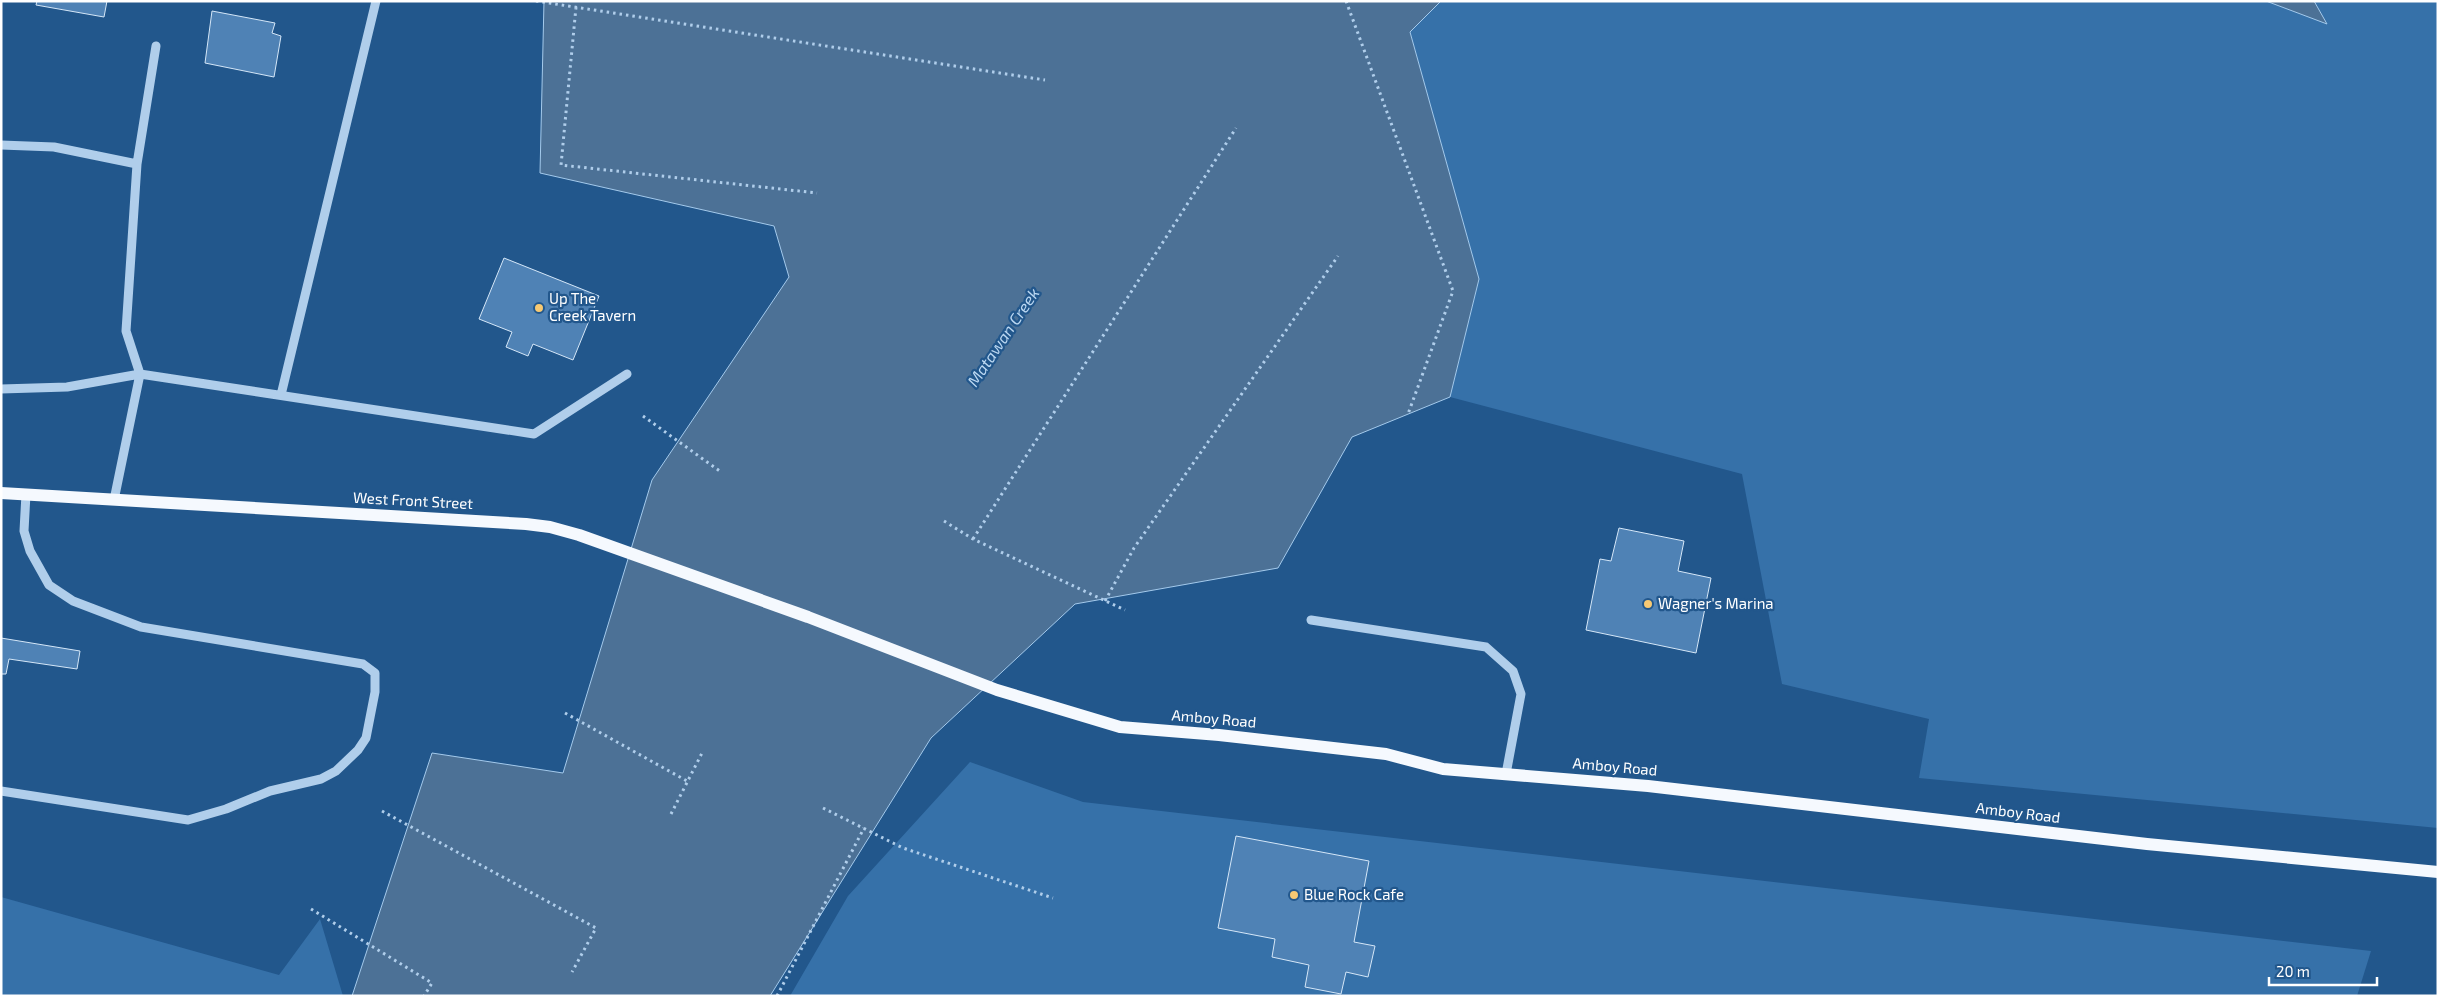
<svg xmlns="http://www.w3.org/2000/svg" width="2439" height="997" font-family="'Exo 2',sans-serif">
<rect width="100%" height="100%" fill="#22578c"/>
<path fill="#3671a9" d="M1441,1h825l60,22 -12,-22h124v827l-519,-50 10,-59 -147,-35 -40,-210 -292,-77 29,-118 -69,-247z
M970,762l113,40 1288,149 -14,45h-1567l58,-100z
M1,897l278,78 41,-56 23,77h-342z"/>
<path fill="#4c7196" stroke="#a4caec" d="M544,1h897l-31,31 69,247 -29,118 -98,40 -74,131 -203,36 -144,134 -161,258h-418l80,-243 131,20 89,-293 137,-203 -15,-51 -234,-53z
M2266,1h48l13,23z"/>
<path fill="#4f82b5" stroke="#d5e7f8" d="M37,1h70l-3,16 -68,-12z
M212,11l63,12 -3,10 9,3 -7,41 -69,-14z
M504,258l95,38 -26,64 -40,-16 -5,12 -22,-9 6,-15 -33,-13z
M1619,528l65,13 -6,30 33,7 -15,75 -110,-23 14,-71 11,2z
M1,638l79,13 -3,18 -68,-10 -3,15h-5z
M1236,836l133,25 -15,81 21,4 -7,31 -22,-5 -5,22 -36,-7 4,-22 -37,-8 3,-18 -57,-11z"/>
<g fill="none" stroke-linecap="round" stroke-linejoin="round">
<path stroke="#b0ceeb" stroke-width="3" stroke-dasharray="2.5 4" stroke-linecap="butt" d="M536,1l509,79
M1346,1l107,290 -45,123
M576,7l-15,158 256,28
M643,416l78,56
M944,521l29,18 152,71
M973,539l263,-411
M1105,601l29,-53 204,-292
M565,713l122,68
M823,808l80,40 150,50
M382,811l214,117 -24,44
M671,814l32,-63
M311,909l121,74 -8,13
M777,996l87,-168"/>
<path stroke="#b0ceeb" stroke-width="9" d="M156,46l-19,118 -11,167 14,43 394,60 93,-60
M1,145l53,2 83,17
M1,389l66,-2 73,-13 -26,126
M281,395l95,-394
M1311,620l175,27 27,24 8,23 -15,80
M1,791l187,29 38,-11 44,-18 51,-12 15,-8 22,-21 8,-12 9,-46v-19l-12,-9 -222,-37 -68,-26 -24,-16 -19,-34 -6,-20 2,-37"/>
<path stroke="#f5f9fe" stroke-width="12" d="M1,493l525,31 24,3 29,8 229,82 189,73 123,37 99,8 167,19 57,15 205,17 499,58 291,28"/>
</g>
<g fill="#f7c973" stroke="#22578c" stroke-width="2">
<circle cx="539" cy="308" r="5"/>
<circle cx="1648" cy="604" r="5"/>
<circle cx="1294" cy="895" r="5"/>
</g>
<g text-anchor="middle" stroke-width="4.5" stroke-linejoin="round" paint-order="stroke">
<g font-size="15" fill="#fff" stroke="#22578c" text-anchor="start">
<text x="549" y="304">Up The<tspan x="549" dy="17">Creek Tavern</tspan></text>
<text x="1658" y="609">Wagner's Marina</text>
<text x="1304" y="900">Blue Rock Cafe</text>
</g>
<g font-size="15" fill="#fff" stroke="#22578c">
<text transform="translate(413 501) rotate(3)" y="5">West Front Street</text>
<text transform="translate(1214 719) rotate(5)" y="5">Amboy Road</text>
<text transform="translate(1615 767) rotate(5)" y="5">Amboy Road</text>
<text transform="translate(2018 813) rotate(7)" y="5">Amboy Road</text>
</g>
<g font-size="16" font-style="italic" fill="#bcd8f2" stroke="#22578c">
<text transform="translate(1003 337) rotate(-56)" y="6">Matawan Creek</text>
</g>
</g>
<rect width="2439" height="997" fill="none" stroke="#ffffff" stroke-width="5"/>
<path d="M2269 977v8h108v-8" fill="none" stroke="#ffffff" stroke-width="2.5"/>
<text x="2276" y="977" font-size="15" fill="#ffffff" stroke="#22578c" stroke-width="4" paint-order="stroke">20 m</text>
</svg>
